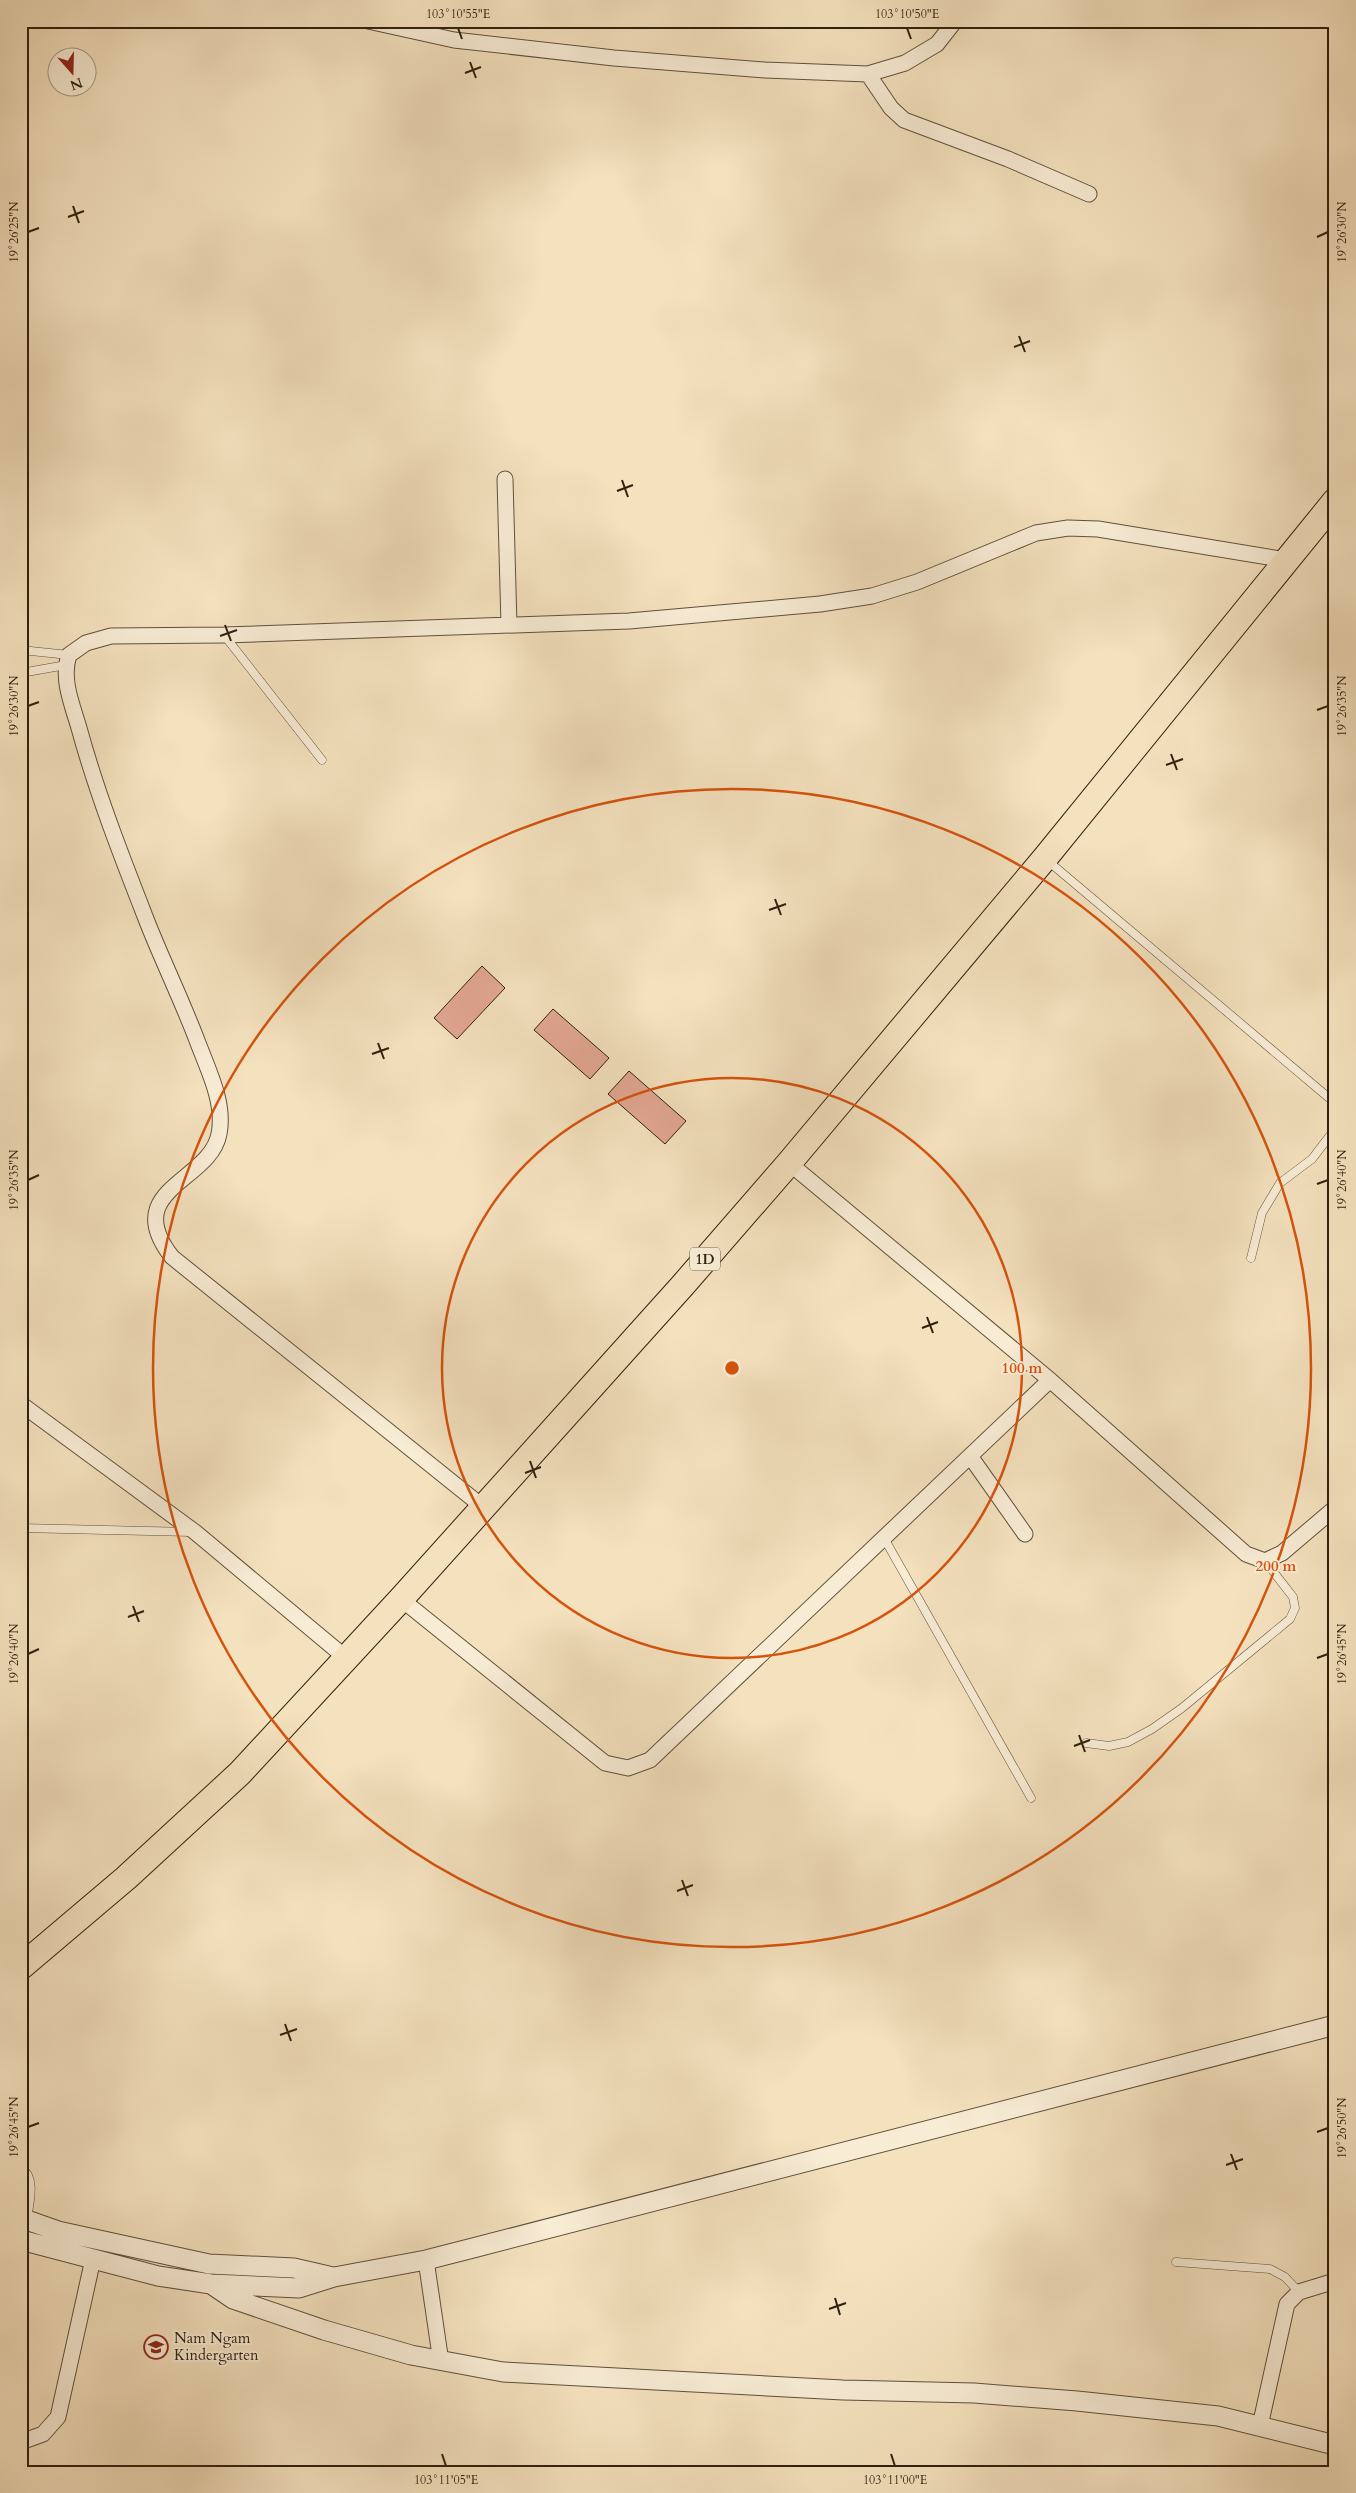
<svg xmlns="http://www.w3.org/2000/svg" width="1356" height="2493" font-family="Cardo,serif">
<rect width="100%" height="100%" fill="#f4e1be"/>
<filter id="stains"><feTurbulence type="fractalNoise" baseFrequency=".004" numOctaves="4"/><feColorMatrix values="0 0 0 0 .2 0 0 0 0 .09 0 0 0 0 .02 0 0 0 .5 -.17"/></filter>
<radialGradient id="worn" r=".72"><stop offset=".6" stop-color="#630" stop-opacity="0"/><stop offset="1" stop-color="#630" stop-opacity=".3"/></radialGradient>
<path fill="#e3a793" stroke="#2f210e" d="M482,966l23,22 -48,51 -23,-21z
M553,1009l56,49 -19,21 -56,-49z
M629,1071l57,50 -21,23 -57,-50z"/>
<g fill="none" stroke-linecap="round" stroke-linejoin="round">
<g stroke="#60513a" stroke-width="9">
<path id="service" d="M224,635l98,125
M21,650l48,5
M21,673l45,-8
M1048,861l287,242
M1251,1258l11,-45 18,-30 32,-24 23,-30
M21,1528l170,4
M884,1538l147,260
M1086,1743l23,3 19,-4 24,-13 30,-21 108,-89 5,-11 -2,-11 -28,-36
M21,2168c16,9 8,36 6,51
M1176,2262l94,7 15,8 14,15"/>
</g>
<g stroke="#60513a" stroke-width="17">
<path id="minor" d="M368,21l86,19 160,18 151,12 103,4 37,-11 32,-19 18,-23
M868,74l23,34 13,12 104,39 81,35
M505,479l4,146
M789,1163l261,217 196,174 19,7 17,-8 53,-45
M21,1404l174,128 151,126
M970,1456l55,78
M483,1507l-311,-250c-53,-68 38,-75 47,-123 6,-31 -10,-62 -21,-91 -15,-40 -34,-79 -50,-119 -25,-64 -51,-130 -69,-196 -7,-24 -18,-49 -10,-73l17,-12 25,-7 113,-1 405,-14 191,-17 52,-8 45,-14 119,-49 32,-5 30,1 188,31
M401,1599l204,164 23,5 22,-8 400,-380
M426,2260l15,102
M1260,2426l27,-122 12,-12 36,-11
M21,2442l22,-8 15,-17 35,-158"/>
</g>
<g stroke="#60513a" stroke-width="21">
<path id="tertiary" d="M21,2218l37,13 151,33 85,4 39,9
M21,2240l137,36 53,8 88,4 35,-11 92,-17 47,-12 862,-223
M211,2284l22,15 91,31 87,25 92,17 340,18 131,3 103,8 141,15 117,29"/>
</g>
<g stroke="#2f210e" stroke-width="27">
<path id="trunk" d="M21,1967l105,-89 114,-105 161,-174 282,-314 106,-122 256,-305 290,-357"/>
</g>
<use href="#service" stroke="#f8ecd5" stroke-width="8"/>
<use href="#minor" stroke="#f8ecd5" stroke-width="15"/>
<use href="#tertiary" stroke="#f8ecd5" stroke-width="19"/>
<use href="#trunk" stroke="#f4e1be" stroke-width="25"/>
</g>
<path fill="none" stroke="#2f210e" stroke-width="2" d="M458,28l4,11M907,28l4,11M470,62l6,16M465,73l16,-6M73,206l6,17M68,217l16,-6M28,232l11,-4M1317,237l11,-5M1019,336l6,16M1014,347l16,-6M622,480l6,17M617,491l16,-6M225,625l6,16M220,636l17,-6M28,706l11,-4M1317,710l11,-4M1171,754l6,16M1166,765l17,-6M775,899l6,16M769,910l17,-6M378,1043l6,16M372,1054l17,-6M28,1180l11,-5M1317,1184l11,-4M927,1317l6,16M922,1328l16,-6M530,1461l6,17M525,1473l16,-6M133,1606l6,16M128,1617l16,-6M28,1654l11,-5M1317,1658l11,-4M1079,1735l6,17M1074,1746l16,-6M682,1880l6,16M677,1891l16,-6M285,2024l6,17M280,2035l17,-6M28,2127l11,-4M1317,2132l11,-4M1231,2154l6,16M1226,2165l17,-6M835,2298l5,17M829,2309l17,-6M442,2454l4,12M891,2454l4,12"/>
<g fill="none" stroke="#d6530c" stroke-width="2.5">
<circle cx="732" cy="1368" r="290"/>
<circle cx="732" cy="1368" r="579"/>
</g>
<defs>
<g id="school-ring" transform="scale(1.25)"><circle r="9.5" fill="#f8ecd5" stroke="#8f2418" stroke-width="1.5"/><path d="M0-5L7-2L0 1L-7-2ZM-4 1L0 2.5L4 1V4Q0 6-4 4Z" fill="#8f2418"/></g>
</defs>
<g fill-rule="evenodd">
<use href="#school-ring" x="156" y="2347"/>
</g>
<g text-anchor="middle" stroke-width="4" stroke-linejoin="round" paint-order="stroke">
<rect fill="#f8ecd5" stroke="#6b5e4a" stroke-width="1" x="690" y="1247.5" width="30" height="23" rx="4"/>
<g font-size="14" font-weight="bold" fill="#2f210e">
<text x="705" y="1264">1D</text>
</g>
<g font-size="15" fill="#2f210e" stroke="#f8ecd5" text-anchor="start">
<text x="174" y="2343">Nam Ngam<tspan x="174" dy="17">Kindergarten</tspan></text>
</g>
</g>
<circle cx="732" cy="1368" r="8" fill="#d6530c" stroke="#f8ecd5" stroke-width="2.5"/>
<g font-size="15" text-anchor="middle" font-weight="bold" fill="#d6530c" stroke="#f8ecd5" stroke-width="4" stroke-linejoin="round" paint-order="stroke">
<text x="1022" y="1373">100 m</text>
<text x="1276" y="1571">200 m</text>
</g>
<rect width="1356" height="2493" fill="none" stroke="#f4e1be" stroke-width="55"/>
<g transform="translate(72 72) rotate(160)"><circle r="24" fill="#f8ecd5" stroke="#a89b85"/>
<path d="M0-4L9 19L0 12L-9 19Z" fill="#8f2418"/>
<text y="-8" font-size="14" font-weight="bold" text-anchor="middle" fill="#2f210e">N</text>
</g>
<rect x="28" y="28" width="1300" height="2438" fill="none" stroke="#2f210e" stroke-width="2"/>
<g font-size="12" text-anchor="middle" fill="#2f210e">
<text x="458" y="18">103°10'55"E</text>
<text x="907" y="18">103°10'50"E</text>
<text transform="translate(14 232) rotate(-90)" y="4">19°26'25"N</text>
<text transform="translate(1342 232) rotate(-90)" y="4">19°26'30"N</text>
<text transform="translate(14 706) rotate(-90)" y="4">19°26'30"N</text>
<text transform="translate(1342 706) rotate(-90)" y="4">19°26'35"N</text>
<text transform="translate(14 1180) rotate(-90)" y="4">19°26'35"N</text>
<text transform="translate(1342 1180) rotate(-90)" y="4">19°26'40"N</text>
<text transform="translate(14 1654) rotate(-90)" y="4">19°26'40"N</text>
<text transform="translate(1342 1654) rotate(-90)" y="4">19°26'45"N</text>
<text transform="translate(14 2127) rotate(-90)" y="4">19°26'45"N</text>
<text transform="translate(1342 2128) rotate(-90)" y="4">19°26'50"N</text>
<text x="446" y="2484">103°11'05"E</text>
<text x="895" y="2484">103°11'00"E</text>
</g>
<rect width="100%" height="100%" filter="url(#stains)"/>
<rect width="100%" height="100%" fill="url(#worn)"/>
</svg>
